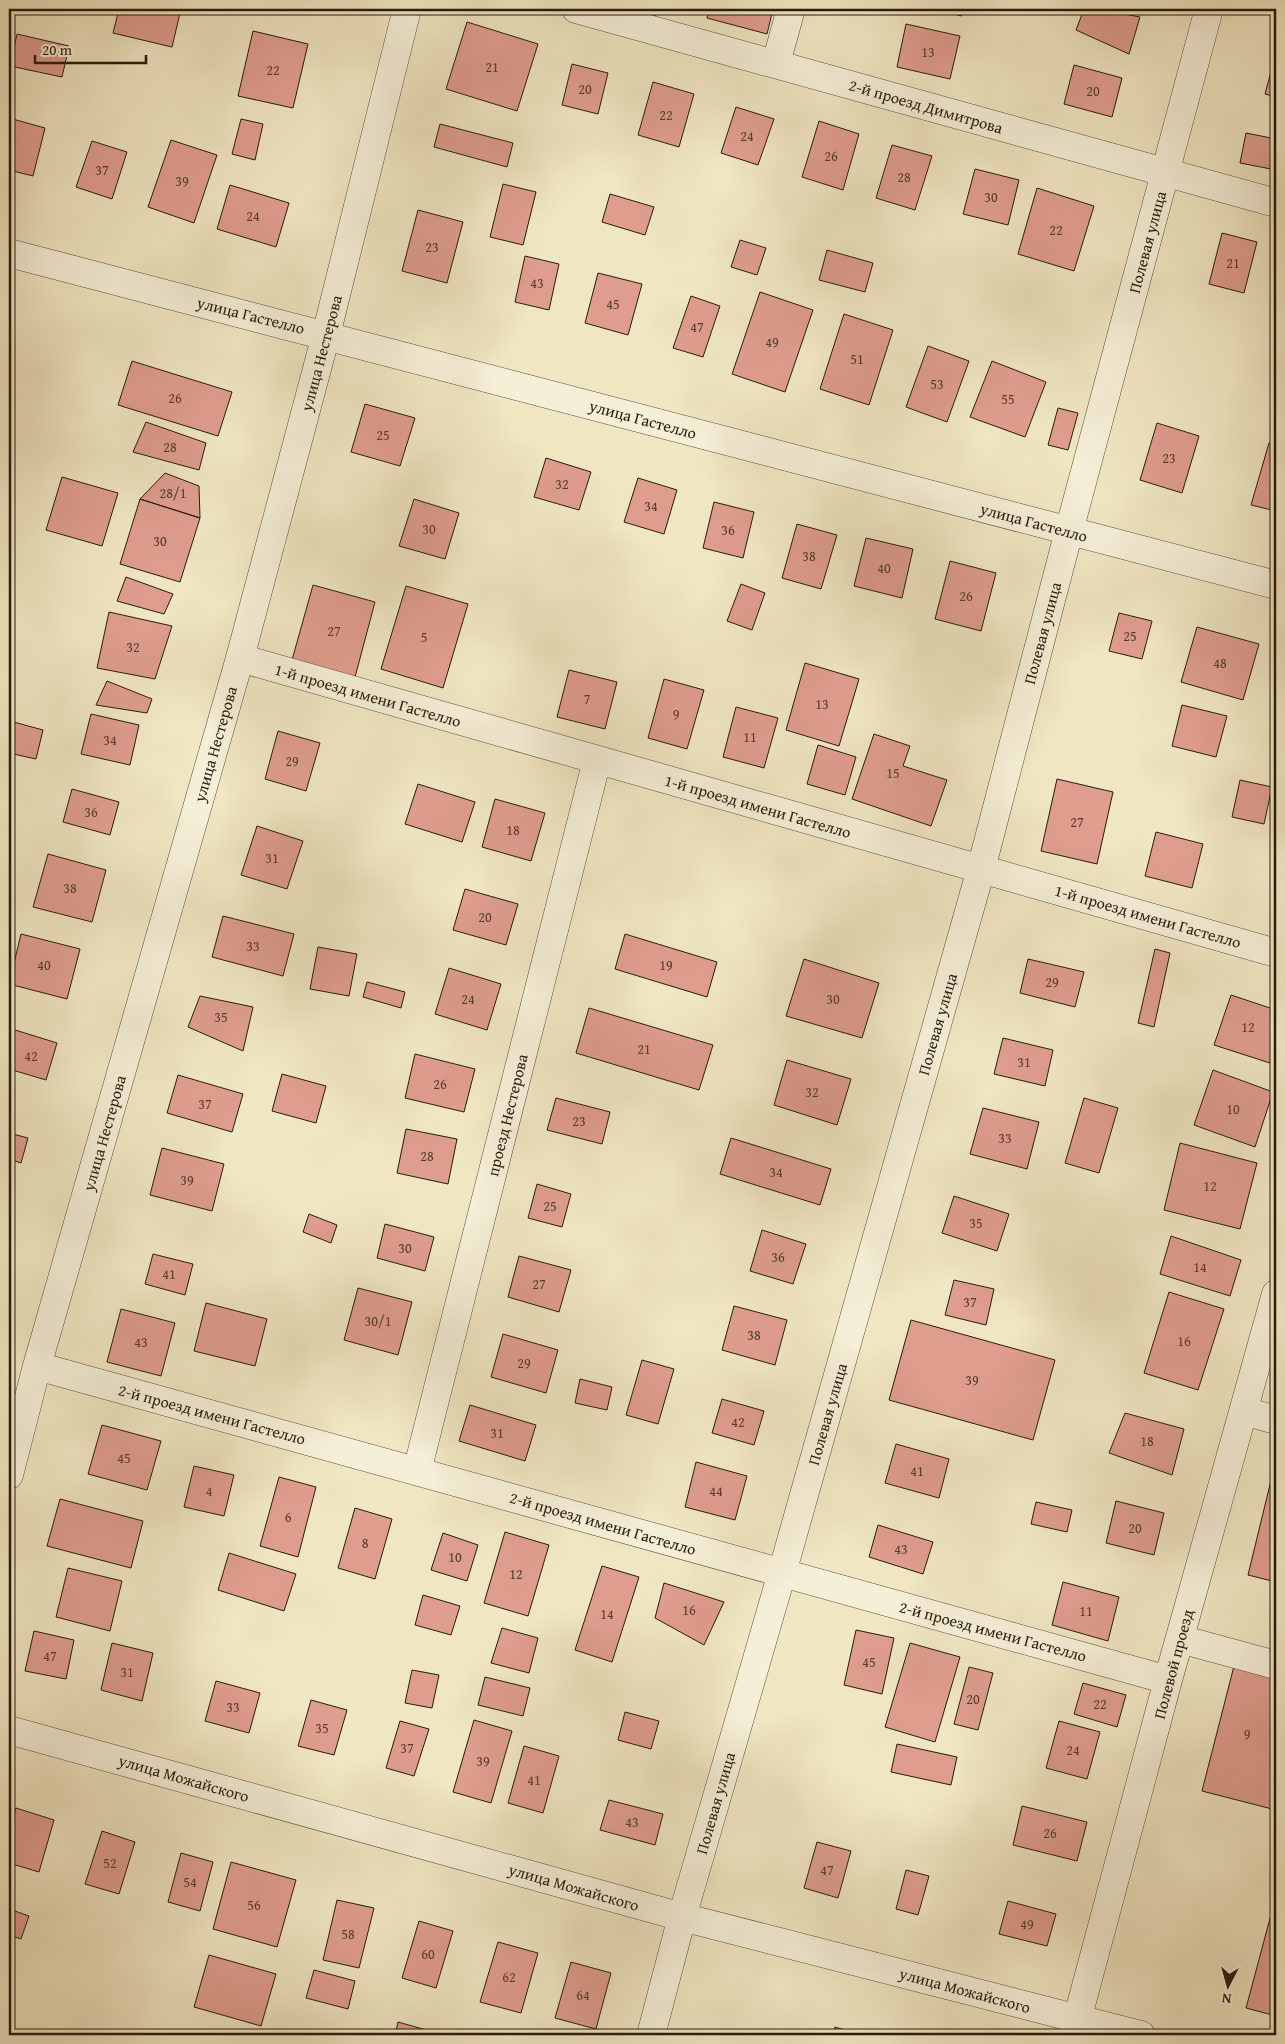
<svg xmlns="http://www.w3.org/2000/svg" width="1285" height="2044" font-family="'Gentium Book Plus',serif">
<rect width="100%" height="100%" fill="#f0e6c2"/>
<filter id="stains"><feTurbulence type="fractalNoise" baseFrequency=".004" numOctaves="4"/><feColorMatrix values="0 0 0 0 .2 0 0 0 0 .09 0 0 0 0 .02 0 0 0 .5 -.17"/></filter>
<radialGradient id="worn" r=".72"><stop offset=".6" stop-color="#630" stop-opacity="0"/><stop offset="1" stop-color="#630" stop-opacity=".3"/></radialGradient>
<path fill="#df9d8e" stroke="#261b0e" d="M54,9h18l-1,4z
M119,9h62l-9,38 -59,-14z
M240,9h17l-1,4z
M615,9h42l-2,9z
M709,9h64l-6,25 -60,-16z
M939,9h24l-2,7z
M1084,9h15l41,8 -11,37 -53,-24z
M467,22l71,22 -21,67 -71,-22z
M906,24l54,12 -10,43 -53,-12z
M253,31l55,13 -15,64 -55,-12z
M17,34l52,12 -7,31 -52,-11z
M1276,53v44l-11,-3z
M572,64l36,9 -10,41 -36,-9z
M1074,65l48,13 -10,39 -48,-13z
M653,82l41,12 -15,53 -41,-12z
M736,107l38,12 -16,46 -37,-12z
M9,118l36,10 -12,48 -24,-6z
M241,119l22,5 -8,36 -23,-6z
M819,121l40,13 -16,56 -41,-13z
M440,124l73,19 -6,24 -73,-20z
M1246,133l30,6v31l-36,-7z
M171,140l46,15 -23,68 -46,-16z
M92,141l35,11 -15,47 -36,-12z
M892,145l40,11 -17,54 -39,-12z
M975,169l44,11 -11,45 -45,-11z
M503,184l33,8 -13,53 -33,-8z
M230,185l59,18 -13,44 -59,-18z
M1037,188l57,18 -20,65 -56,-17z
M610,194l44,13 -9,28 -43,-13z
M418,210l45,12 -16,61 -45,-12z
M1222,233l35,9 -13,51 -35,-9z
M740,240l26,8 -9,27 -26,-8z
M827,250l46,13 -8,29 -46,-12z
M525,256l34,8 -10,46 -34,-8z
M598,273l44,11 -14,51 -43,-12z
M760,292l53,18 -28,82 -53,-18z
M691,296l29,10 -17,51 -30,-9z
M844,314l49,16 -24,75 -49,-16z
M928,346l41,15 -22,61 -41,-15z
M132,361l100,31 -14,44 -100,-31z
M992,361l54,21 -21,55 -55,-20z
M365,404l50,14 -15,48 -49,-14z
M1058,408l20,5 -10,37 -20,-5z
M146,422l60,21 -7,27 -66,-18z
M1157,423l42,13 -17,57 -42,-13z
M1269,443l7,2v66l-25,-6z
M546,458l45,14 -12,38 -45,-13z
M165,473l34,13 1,32 -60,-19z
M62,477l56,16 -16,53 -56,-16z
M638,478l39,12 -13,44 -40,-12z
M140,499l60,19 -20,64 -60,-18z
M414,499l45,14 -14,46 -46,-13z
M714,502l40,10 -11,46 -40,-10z
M797,524l40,11 -16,54 -39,-11z
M866,538l47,11 -11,49 -48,-12z
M950,561l46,12 -15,58 -46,-12z
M126,577l47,17 -9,20 -47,-13z
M741,584l24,9 -13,37 -25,-9z
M313,585l62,17 -20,75 -63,-17z
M406,586l62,18 -25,84 -62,-19z
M109,612l63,14 -17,53 -58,-11z
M1119,613l33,8 -10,38 -33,-8z
M1197,627l62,17 -16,56 -62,-18z
M805,663l54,16 -20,67 -53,-16z
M569,670l48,12 -12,47 -48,-12z
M664,679l40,11 -17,59 -39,-11z
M107,681l45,18 -5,14 -51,-8z
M1182,705l45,11 -11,41 -44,-11z
M736,707l42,11 -14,50 -41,-11z
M91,714l48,11 -9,40 -49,-11z
M10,721l33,9 -7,29 -27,-6z
M278,731l42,12 -14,48 -41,-12z
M874,734l36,12 -7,20 44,14 -16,46 -79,-27z
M818,745l38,12 -11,38 -38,-11z
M1057,779l56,13 -16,72 -56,-13z
M1240,780l32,7 -8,37 -32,-7z
M418,784l57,18 -13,40 -57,-18z
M72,789l47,13 -9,33 -47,-13z
M495,799l50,14 -14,48 -49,-14z
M257,826l46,15 -16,48 -46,-14z
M1156,832l47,12 -11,44 -47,-12z
M48,854l58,16 -14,52 -59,-15z
M465,889l53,15 -12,41 -53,-15z
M223,916l71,18 -11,42 -71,-19z
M21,934l59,15 -13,50 -58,-15z
M625,934l92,28 -10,35 -92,-28z
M318,947l39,7 -8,42 -39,-7z
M1155,949l15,4 -16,74 -16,-4z
M804,959l75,24 -17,55 -76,-22z
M1028,959l56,13 -9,35 -55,-14z
M449,968l52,16 -14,46 -52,-16z
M367,982l38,10 -4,16 -38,-11z
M1231,995l45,15v55l-62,-20z
M200,996l53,11 -10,44 -55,-24z
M589,1008l124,37 -14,45 -123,-37z
M12,1029l45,14 -11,37 -37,-11v-28z
M1003,1038l50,12 -8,36 -51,-12z
M415,1054l60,15 -11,43 -59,-14z
M787,1060l64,19 -14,46 -63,-20z
M1213,1070l60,22 -18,55 -61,-22z
M282,1074l44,12 -10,37 -44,-12z
M178,1075l65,19 -11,38 -65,-19z
M556,1098l54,14 -8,32 -55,-14z
M1084,1098l34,10 -19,65 -34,-10z
M983,1108l56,14 -12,47 -57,-15z
M406,1129l51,10 -9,45 -51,-11z
M9,1133l19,5 -7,25 -12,-4z
M731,1138l100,31 -11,36 -100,-31z
M1180,1143l77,20 -17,66 -76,-19z
M162,1148l62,16 -12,47 -62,-16z
M537,1184l34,10 -9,33 -34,-9z
M954,1196l55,18 -12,37 -55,-18z
M9,1212l3,1 -3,13z
M309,1214l28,11 -6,18 -28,-11z
M385,1224l49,13 -9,34 -48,-13z
M762,1230l44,14 -13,40 -43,-13z
M1171,1236l70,24 -11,36 -70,-22z
M153,1254l40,10 -8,31 -40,-11z
M519,1256l52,14 -12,42 -51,-15z
M954,1280l40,9 -8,36 -41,-10z
M358,1288l54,14 -14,53 -54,-15z
M1169,1292l55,17 -26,81 -54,-17z
M206,1303l61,16 -12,47 -61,-15z
M734,1306l53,14 -12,45 -53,-15z
M121,1309l54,14 -14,53 -54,-14z
M911,1320l144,40 -22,80 -144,-40z
M503,1334l55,16 -12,43 -55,-16z
M642,1360l32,9 -16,55 -32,-9z
M580,1379l32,8 -5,23 -32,-7z
M722,1399l42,12 -10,34 -42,-12z
M470,1405l66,20 -11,36 -66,-20z
M1125,1413l59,16 -12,46 -63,-22z
M102,1425l59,16 -14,49 -59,-16z
M896,1444l53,15 -10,39 -54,-15z
M1276,1460v122l-28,-7z
M696,1462l51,14 -12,44 -50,-13z
M194,1466l40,9 -10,41 -40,-9z
M279,1477l37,10 -18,70 -38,-11z
M60,1499l83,22 -12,47 -84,-22z
M1116,1501l48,12 -10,42 -48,-12z
M1036,1502l36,8 -5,22 -36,-8z
M355,1508l37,11 -17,60 -37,-11z
M878,1525l55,17 -10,32 -54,-17z
M505,1532l44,13 -21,71 -44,-13z
M443,1533l35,12 -11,36 -36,-11z
M229,1553l67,21 -12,37 -66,-21z
M602,1566l37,11 -27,85 -37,-12z
M68,1568l54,13 -12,50 -54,-14z
M1063,1582l56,15 -11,44 -56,-16z
M664,1583l60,19 -20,43 -49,-27z
M423,1595l37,11 -9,29 -36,-10z
M502,1628l36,10 -9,35 -38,-10z
M856,1630l38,8 -12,56 -38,-9z
M34,1631l40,9 -8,39 -41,-8z
M112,1643l41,10 -11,48 -41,-11z
M910,1643l50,14 -25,85 -50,-15z
M1234,1666l42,10v117l-4,16 -70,-18z
M969,1667l24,6 -15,57 -24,-6z
M412,1670l27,5 -7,33 -27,-5z
M485,1677l45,11 -7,28 -45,-11z
M216,1681l44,12 -11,40 -44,-12z
M1083,1683l43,12 -9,32 -43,-13z
M311,1700l36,10 -13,45 -36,-9z
M625,1712l34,9 -8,28 -33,-9z
M474,1720l38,11 -21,72 -38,-11z
M400,1721l29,8 -15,47 -28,-8z
M1059,1721l41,11 -13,47 -41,-11z
M897,1744l60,13 -6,28 -60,-13z
M524,1746l35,10 -16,57 -35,-10z
M609,1800l54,14 -8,31 -55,-15z
M1022,1806l65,16 -10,39 -64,-16z
M16,1808l38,12 -15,52 -30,-9v-29z
M102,1831l33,11 -16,52 -34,-10z
M817,1842l34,9 -13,47 -34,-10z
M181,1853l32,9 -13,49 -32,-9z
M231,1862l65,18 -19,67 -64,-18z
M906,1870l23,6 -11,39 -22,-6z
M337,1900l37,8 -15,60 -36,-8z
M1008,1901l48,13 -9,32 -48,-12z
M9,1909l20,7 -8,23 -12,-4z
M1272,1911l4,1v104l-30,-8z
M419,1921l34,10 -17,57 -34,-10z
M498,1942l40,11 -17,60 -41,-11z
M209,1955l67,19 -15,52 -67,-19z
M571,1962l40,11 -15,56 -41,-11z
M314,1970l41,11 -7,28 -42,-11z
M398,2022l32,9 -1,4h-34z
M835,2027l25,8h-27z"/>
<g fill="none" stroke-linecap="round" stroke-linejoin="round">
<g stroke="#584e3b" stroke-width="29">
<path id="minor" d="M576,9l700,194
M776,63l15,-54
M9,253l1267,332
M240,658l1036,295
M37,1366l1131,314
M1244,1411l32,9
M417,1471l180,-711
M9,1475l28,-109 203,-708 86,-323 81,-326
M1180,1639l96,26
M9,1730l673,187 459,118
M651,2035l31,-118 100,-344 199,-704 88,-338 140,-522
M1073,2035l95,-355 108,-386"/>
</g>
<use href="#minor" stroke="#f5efd7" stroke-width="28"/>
</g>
<g text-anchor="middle" stroke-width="4" stroke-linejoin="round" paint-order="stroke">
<g font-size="14" fill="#543c2e">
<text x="928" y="57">13</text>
<text x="492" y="72">21</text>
<text x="273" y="75">22</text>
<text x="585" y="94">20</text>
<text x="1093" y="96">20</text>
<text x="666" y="120">22</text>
<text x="747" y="141">24</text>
<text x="831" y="161">26</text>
<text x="102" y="175">37</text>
<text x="904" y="182">28</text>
<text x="182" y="186">39</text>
<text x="991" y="202">30</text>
<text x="253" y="221">24</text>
<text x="1056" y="235">22</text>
<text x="432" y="252">23</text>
<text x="1233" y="268">21</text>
<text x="537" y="288">43</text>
<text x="613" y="309">45</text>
<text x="697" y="332">47</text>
<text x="772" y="347">49</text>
<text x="857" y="364">51</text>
<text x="937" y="389">53</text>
<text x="175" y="403">26</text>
<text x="1008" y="404">55</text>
<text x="383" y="440">25</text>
<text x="170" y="452">28</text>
<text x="1169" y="463">23</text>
<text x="562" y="489">32</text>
<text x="173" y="498">28/1</text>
<text x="651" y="511">34</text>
<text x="429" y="534">30</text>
<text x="728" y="535">36</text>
<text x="160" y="546">30</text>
<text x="809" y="561">38</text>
<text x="884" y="573">40</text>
<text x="966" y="601">26</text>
<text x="334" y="636">27</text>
<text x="1130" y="641">25</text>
<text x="424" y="642">5</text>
<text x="133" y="652">32</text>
<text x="1220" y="668">48</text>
<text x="587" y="704">7</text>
<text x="822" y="709">13</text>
<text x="676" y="719">9</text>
<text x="750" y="742">11</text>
<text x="110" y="745">34</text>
<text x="292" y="766">29</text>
<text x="893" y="778">15</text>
<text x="91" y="817">36</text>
<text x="1077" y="827">27</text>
<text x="513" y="835">18</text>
<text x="272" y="863">31</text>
<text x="70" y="893">38</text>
<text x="485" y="922">20</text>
<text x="253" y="951">33</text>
<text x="44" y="970">40</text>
<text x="666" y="970">19</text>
<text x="1052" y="987">29</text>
<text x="468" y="1004">24</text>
<text x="833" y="1004">30</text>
<text x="221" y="1022">35</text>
<text x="1248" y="1032">12</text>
<text x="644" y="1054">21</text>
<text x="31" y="1061">42</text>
<text x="1024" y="1067">31</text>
<text x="440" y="1089">26</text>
<text x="812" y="1097">32</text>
<text x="205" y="1109">37</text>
<text x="1233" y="1114">10</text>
<text x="579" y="1126">23</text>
<text x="1005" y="1143">33</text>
<text x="427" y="1161">28</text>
<text x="776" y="1177">34</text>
<text x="187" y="1185">39</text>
<text x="1210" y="1191">12</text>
<text x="550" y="1211">25</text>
<text x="976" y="1228">35</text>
<text x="405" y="1253">30</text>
<text x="778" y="1262">36</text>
<text x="1200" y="1272">14</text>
<text x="169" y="1279">41</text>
<text x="539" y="1289">27</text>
<text x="970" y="1307">37</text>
<text x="378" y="1326">30/1</text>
<text x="754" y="1340">38</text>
<text x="1184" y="1346">16</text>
<text x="141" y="1347">43</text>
<text x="524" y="1368">29</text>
<text x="972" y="1385">39</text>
<text x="738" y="1427">42</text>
<text x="497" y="1438">31</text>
<text x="1147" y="1446">18</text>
<text x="124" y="1463">45</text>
<text x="917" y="1476">41</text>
<text x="209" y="1496">4</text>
<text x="716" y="1496">44</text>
<text x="288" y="1522">6</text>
<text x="1135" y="1533">20</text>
<text x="365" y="1548">8</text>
<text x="901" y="1554">43</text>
<text x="455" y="1562">10</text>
<text x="516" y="1579">12</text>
<text x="689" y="1615">16</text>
<text x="1086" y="1616">11</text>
<text x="607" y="1619">14</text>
<text x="50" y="1661">47</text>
<text x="869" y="1667">45</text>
<text x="127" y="1677">31</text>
<text x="973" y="1704">20</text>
<text x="1100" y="1709">22</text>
<text x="233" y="1712">33</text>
<text x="322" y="1733">35</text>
<text x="1247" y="1739">9</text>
<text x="407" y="1753">37</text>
<text x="1073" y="1755">24</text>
<text x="483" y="1766">39</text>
<text x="534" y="1785">41</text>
<text x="632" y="1827">43</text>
<text x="1050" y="1838">26</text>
<text x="110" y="1868">52</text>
<text x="827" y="1875">47</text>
<text x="190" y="1887">54</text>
<text x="254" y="1910">56</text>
<text x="1027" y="1929">49</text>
<text x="348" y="1939">58</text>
<text x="428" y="1959">60</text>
<text x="509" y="1982">62</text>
<text x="583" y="2000">64</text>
</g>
<g font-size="16" fill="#261b0e" stroke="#f5efd7">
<text transform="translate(926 106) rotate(16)" y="6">2-й проезд Димитрова</text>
<text transform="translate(1147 242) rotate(-75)" y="6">Полевая улица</text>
<text transform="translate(251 315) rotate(14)" y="6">улица Гастелло</text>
<text transform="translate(321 353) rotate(-75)" y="6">улица Нестерова</text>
<text transform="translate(643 419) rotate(15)" y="6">улица Гастелло</text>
<text transform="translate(1034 522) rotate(15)" y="6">улица Гастелло</text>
<text transform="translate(1042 633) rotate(-75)" y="6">Полевая улица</text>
<text transform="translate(368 695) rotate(16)" y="6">1-й проезд имени Гастелло</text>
<text transform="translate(215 744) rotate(-74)" y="6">улица Нестерова</text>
<text transform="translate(758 806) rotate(16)" y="6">1-й проезд имени Гастелло</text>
<text transform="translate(1148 916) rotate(16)" y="6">1-й проезд имени Гастелло</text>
<text transform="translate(937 1024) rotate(-74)" y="6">Полевая улица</text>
<text transform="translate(507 1115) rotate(-76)" y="6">проезд Нестерова</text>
<text transform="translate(104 1133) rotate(-74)" y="6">улица Нестерова</text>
<text transform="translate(212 1414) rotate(15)" y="6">2-й проезд имени Гастелло</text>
<text transform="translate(827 1414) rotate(-74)" y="6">Полевая улица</text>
<text transform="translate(603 1523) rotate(16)" y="6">2-й проезд имени Гастелло</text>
<text transform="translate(993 1631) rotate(15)" y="6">2-й проезд имени Гастелло</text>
<text transform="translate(1173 1664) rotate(-75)" y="6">Полевой проезд</text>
<text transform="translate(184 1778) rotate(16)" y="6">улица Можайского</text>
<text transform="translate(715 1803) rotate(-74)" y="6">Полевая улица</text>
<text transform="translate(574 1887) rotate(16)" y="6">улица Можайского</text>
<text transform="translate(965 1990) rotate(15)" y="6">улица Можайского</text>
</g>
</g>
<rect width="1285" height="2044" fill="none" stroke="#f0e6c2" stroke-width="30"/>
<rect x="10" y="10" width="1265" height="2024" fill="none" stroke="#261b0e" stroke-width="2.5"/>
<rect x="15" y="15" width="1255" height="2014" fill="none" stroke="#261b0e"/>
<g transform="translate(1228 1986) rotate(186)" stroke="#f5efd7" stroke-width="4" paint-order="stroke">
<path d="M0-4L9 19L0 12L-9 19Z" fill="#261b0e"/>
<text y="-8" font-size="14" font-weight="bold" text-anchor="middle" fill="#261b0e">N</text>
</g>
<path d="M35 55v8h111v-8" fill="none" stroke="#261b0e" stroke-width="2.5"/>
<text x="42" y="55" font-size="15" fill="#261b0e" stroke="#f5efd7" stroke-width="4" paint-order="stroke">20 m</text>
<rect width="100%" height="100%" filter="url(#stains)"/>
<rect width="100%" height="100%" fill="url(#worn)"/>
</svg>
